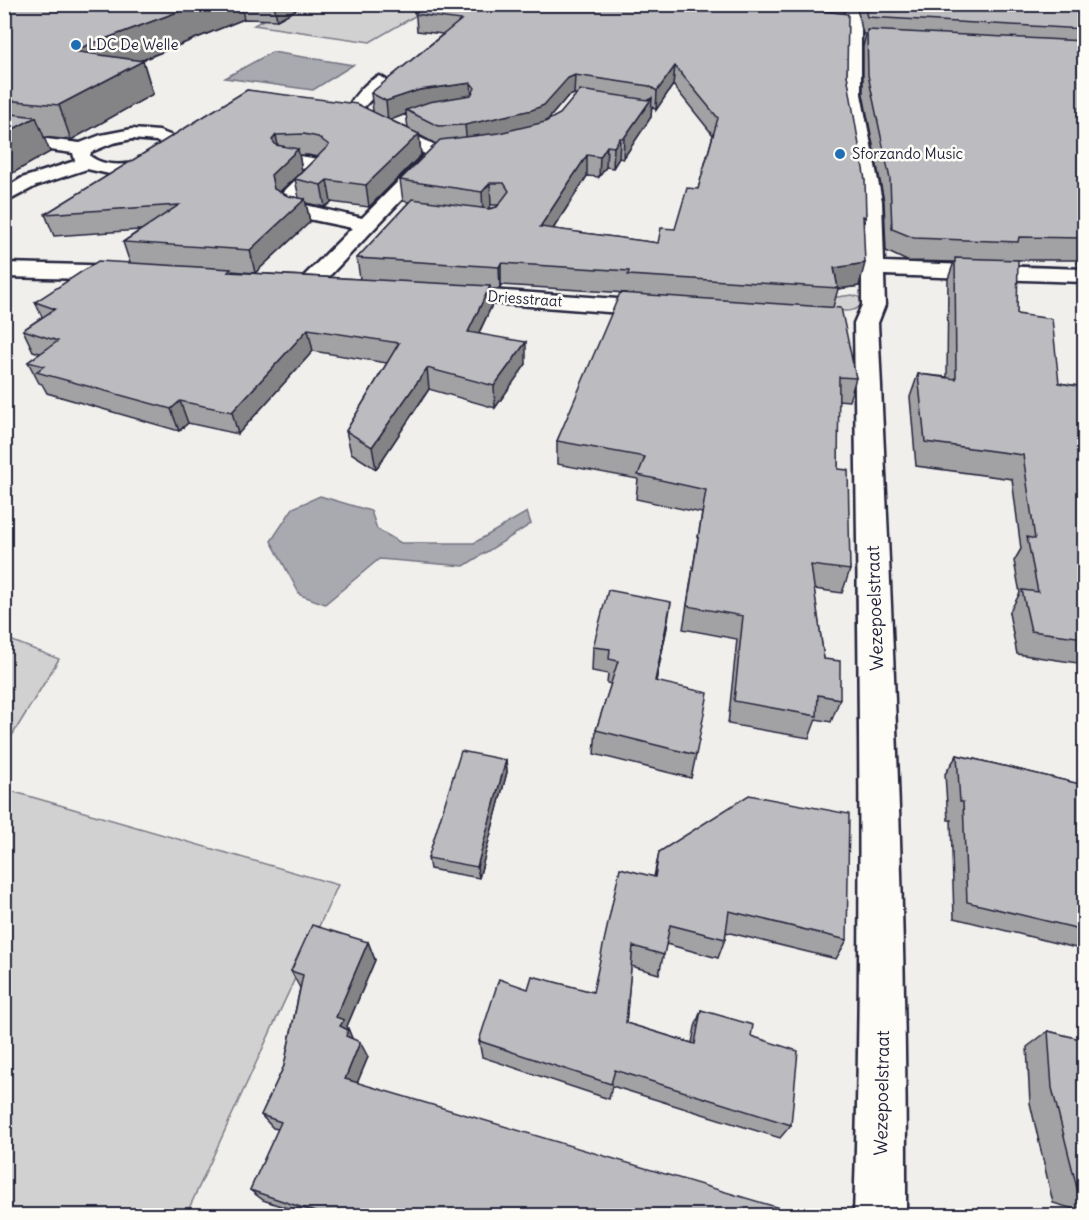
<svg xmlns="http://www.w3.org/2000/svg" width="1089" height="1220" font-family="Delius,sans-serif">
<rect width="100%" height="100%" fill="#f0efec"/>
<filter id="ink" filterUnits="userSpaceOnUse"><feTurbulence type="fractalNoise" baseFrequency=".0167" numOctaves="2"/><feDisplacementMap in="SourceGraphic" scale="12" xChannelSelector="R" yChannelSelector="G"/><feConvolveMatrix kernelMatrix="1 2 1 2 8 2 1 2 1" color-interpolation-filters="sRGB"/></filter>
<g filter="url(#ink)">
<path fill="#d2d1d1" stroke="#7a7a86" stroke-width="1.5" d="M295,5h139l-64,37 -116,-17 13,-7 10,1z
M852,295l7,2 3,8c-16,13 -30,2 -46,-5z
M5,638l54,21 -54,88z
M4,789l334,96 -152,330h-181z"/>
<path fill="#a9a9b0" stroke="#737381" stroke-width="1.5" d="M272,52l81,13 -40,25 -88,-12z
M320,496l51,15 6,18 24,14h73l53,-31 4,12 -67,42 -85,-7 -54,45 -25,-9 -29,-54 22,-33z"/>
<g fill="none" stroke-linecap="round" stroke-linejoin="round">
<g stroke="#22223b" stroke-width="5">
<path id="minor" d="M842,4h13l6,22v68l21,107 2,61 200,7v13l-200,-7 1,30 -7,18c14,298 29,595 28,893h-52c10,-298 4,-595 0,-893l8,-18v-104l-17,-107 2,-68z
M380,76l8,5 -24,26 3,5 72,35 34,-1 9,5 -9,5 -32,2 -124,131h-16l-3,-5 3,-5 51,-51 -58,-12 -13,-6 -4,-12 30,-29 -25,-4 -3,-4 3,-4c11,-3 41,0 48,9l-33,33v4l65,15 63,-64 -73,-39 -4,-8c6,-11 19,-27 32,-31z
M132,129l27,2 19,7 4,8 -9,12 -23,11 -36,6 -27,-6 -51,17 -32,17v-14l18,-11 53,-17 -2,-8 -69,-9v-10l76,9 21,-8zM132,139l24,2 8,5c-15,19 -55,25 -74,10l1,-4 22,-9z
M4,263l124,3 8,2 3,5 -3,5 -8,2 -124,-3z
M446,287l214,15 8,2 4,5 -4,5 -8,2 -222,-17 -3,-5 3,-5z"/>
</g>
<use href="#minor" fill="#fdfcf7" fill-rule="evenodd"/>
</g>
<path fill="#a2a2a5" stroke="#22223b" stroke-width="1.5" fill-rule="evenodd" d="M4,4h302l-29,16 -33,-1 -104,42h3l10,33 -82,46 -28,-3 7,15 -46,26z
M415,4h431l-2,9 3,62 19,142 -3,9 -4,60 -21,3 -5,18 23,71 -7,23 -11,-1v69l12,101 -8,23 -28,-4 10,70 16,40 -9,23 -15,-3 -7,19 -81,-14 9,-85 -54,-10 19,-116 -66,-14 2,-20 -81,-15v-23l69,-148 -125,-8 -1,4h-10l1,18 -12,26 47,31 -31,44 -66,-19 -53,80 -25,-16 -5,-22 41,-68 -74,-12 -75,83 -50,-11 -9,8 -132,-38 -5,-9 -3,-1 -11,-21 12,-9 -7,-2 -10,-21 19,-13 -7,-15 95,-39 -7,-21 17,-12 -86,6 -9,-22 202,-124 126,21 -2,-18 72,-59 -26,-3zM673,85l40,50 -15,54 -23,40 -17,14 -105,-14 34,-53 12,1 7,-10 7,1 6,-10 4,1 28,-42 1,-10 4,3zM574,94h3l-17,20 -14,8 21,-25zM406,114l2,14 -18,-8zM419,135l17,9 -36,36 3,21 6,1 -52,56 3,21 -128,-7v-1l23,2 55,-51 -4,-19 19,4 6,-5 38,5 52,-52zM299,155h9l9,2 -22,22 4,19 -11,-2 -8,-4 22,-21zM491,205h7l-1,2 -10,2z
M856,4h228v264l-5,-1 -2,-7h-66l6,54 42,69 25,4v277l-67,-10 -8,-41 11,-20 -6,-32 7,-12 -9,-70 -96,-13 -6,-69 8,-23 29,3 1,-98 6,-17 -47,-1 -21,-10 -2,-50 -21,-107v-47l3,-13h-3z
M667,627l-11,54 40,74 -5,23 -97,-24 2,-24 15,-46 -4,-1 1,-9 -16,-3 1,-24z
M957,755l127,30v165l-130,-32 -3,-98h-3l-3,-46z
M506,760l1,12 -28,106 -49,-9 -2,-11z
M659,852l188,88 -11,19 -110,-27 -1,7 -7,19 -52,-14 -7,30 -28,-8 -5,57 66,20 3,-16 6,-17 50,26 40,89 -11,13 -168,-52 -3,13 -127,-42 -3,-16 49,-52 65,3 61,-115z
M368,942l7,18 -28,66 5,13 16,18 -11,26 425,132h-475l-44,-15 -13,-10 28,-61 -5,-1 -12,-13 23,-49 16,-78 -9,-17z
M1048,1031l36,9v172l-31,-9 -23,-100 -3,-56z"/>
<path fill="#848486" stroke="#22223b" stroke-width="1.5" d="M199,4h42l3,15 -160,64 -12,-32z
M274,4h32l-29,16z
M143,61l10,33 -82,46 -12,-35z
M675,66l-2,19 -17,25 1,-19z
M575,75l-1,19 -7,3 -23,27 -77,21 -2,-20z
M471,83l1,19 -66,8v4l-18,7 -2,-20 33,-11z
M652,98l-1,19 -28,42 1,-21z
M36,117l14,35 -46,26v-44z
M419,134l2,21 -52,52 -3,-22z
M276,135l4,21 -8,-16z
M620,138l-1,20 -6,10 1,-21z
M607,146l-1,21 -7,10 1,-20z
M298,149l4,22 -27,25 -4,-21z
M587,155v21l-47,73v-22z
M327,180l4,22 -6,5 -4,-22z
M490,183l1,22 -8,9 -1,-22z
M305,199l5,23 -55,51 -5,-23z
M501,263v22l-1,4 -1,-22z
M865,263l-6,23 -21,3 -4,-21z
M490,286l1,21 -22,46 -1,-21z
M308,329l5,22 -75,83 -6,-22z
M526,342v22l-31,44 -1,-22z
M427,368l2,21 -53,80 -4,-22z
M180,401l8,22 -9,8 -8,-22z
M671,602l-4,25 -16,78 4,-24z
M506,760l1,12 -28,106 -2,-11z
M368,942l7,18 -28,66 8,19 -2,7 -17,-35z
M360,1042l8,15 -15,36 -8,-14z"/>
<path fill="#bcbcc0" stroke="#22223b" stroke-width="1.5" d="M4,4h195l-127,47 71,10 -84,44 -55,-5z
M415,4h352l81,10 -1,61 18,105 1,37 -3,-1 2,47 -31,5 4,20 -210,-13 1,-4 -128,-8 -2,4 -142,-9 55,-59 77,10 8,-2 12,-16 -5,-8h-14l-8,9 -82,-12 40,-40 59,-7 46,-11 15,-8 20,-24 68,10 4,-2 -28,40h-4l-6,9 -7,-1 -7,11 -13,-2 -47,72 118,16 3,-15 14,1 12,-41 11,1 20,-71 -43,-52 -18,25 -8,-5 -74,-11 -7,3 -24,27 -12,5 -67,15 -27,1 -32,-16 23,-8 42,-7 4,-7 -4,-5 -52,7 -33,11 -15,-8 90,-73 -46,-6z
M864,4h220v25l-217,-12z
M867,30l217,11v197l-65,-1 -1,5 -104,-4 -22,-9 -2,-50 -22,-104z
M247,90l110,14 62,30 -53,51 -39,-5 -6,5 -26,-6 34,-34 -11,-8 -14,-3 -28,1 -4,5 4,5 22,4 -27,26 3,14 14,7 17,3 -55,51 -127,-8 56,-37 -134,9z
M4,113l32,4 -32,17z
M955,258l63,2 -1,54 35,5 7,64 25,4v251l-53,-7 -9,-41 16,2 -11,-55 8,2 -12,-84 -98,-13 -7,-68 38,5z
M98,261l133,8 -3,3 262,14 -22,46 58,10 -32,44 -67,-18 -55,79 -26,-16 53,-88 -91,-14 -76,83 -52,-11 -9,8 -135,-37 8,-6 -16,-4 30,-21 -35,-11 32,-21 -20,-7z
M620,293l221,15 15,70 -17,-1 -1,92 10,1 2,100 -39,-5 13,94 16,2v38l-22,-4 -1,21 -83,-15 9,-85 -56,-10 19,-116 -68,-15 7,-18 -88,-16z
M608,590l63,12 -16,79 53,12 -12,62 -100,-25 22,-69 -9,-2 1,-10 -17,-2z
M461,751l45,9 -29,107 -49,-9z
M957,755l127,30v145l-117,-28 -4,-100h-3z
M749,795l100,19 -2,126 -118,-29 -4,28 -55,-14 -6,30 -31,-9 -7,77 69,21 6,-34 52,15 -2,11 47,15 -7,74 -176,-55 -4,14 -132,-43 20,-62 29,10 4,-13 61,16 27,-124 35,9 4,-25z
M312,925l56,17 -32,75 8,3 -4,6 8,4 -2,6 14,6 -15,37 438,130 -1,6h-458l-74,-25 31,-68 -20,-7 23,-49 19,-91 -12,-4z
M1048,1031l36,9v154l-6,-2 -26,-104z"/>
</g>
<g fill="#1f6fb2" stroke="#fdfcf7" stroke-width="2">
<circle cx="76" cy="45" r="6"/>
<circle cx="840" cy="154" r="6"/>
</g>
<g text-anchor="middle" stroke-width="5" stroke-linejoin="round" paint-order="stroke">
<g font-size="15" fill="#22223b" stroke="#fdfcf7" text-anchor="start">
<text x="88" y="50">LDC De Welle</text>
<text x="852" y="159">Sforzando Music</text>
</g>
<g font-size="15" fill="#22223b" stroke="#fdfcf7">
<text transform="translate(525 299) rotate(4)" y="5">Driesstraat</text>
</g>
<g font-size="18" fill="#22223b" stroke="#fdfcf7">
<text transform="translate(875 608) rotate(-92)" y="6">Wezepoelstraat</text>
<text transform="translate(882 1093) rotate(-89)" y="6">Wezepoelstraat</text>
</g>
</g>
<rect width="1089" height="1220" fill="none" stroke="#fdfcf7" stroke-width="24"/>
<rect x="12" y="12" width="1065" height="1196" fill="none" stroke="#22223b" stroke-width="2" filter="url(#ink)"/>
</svg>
